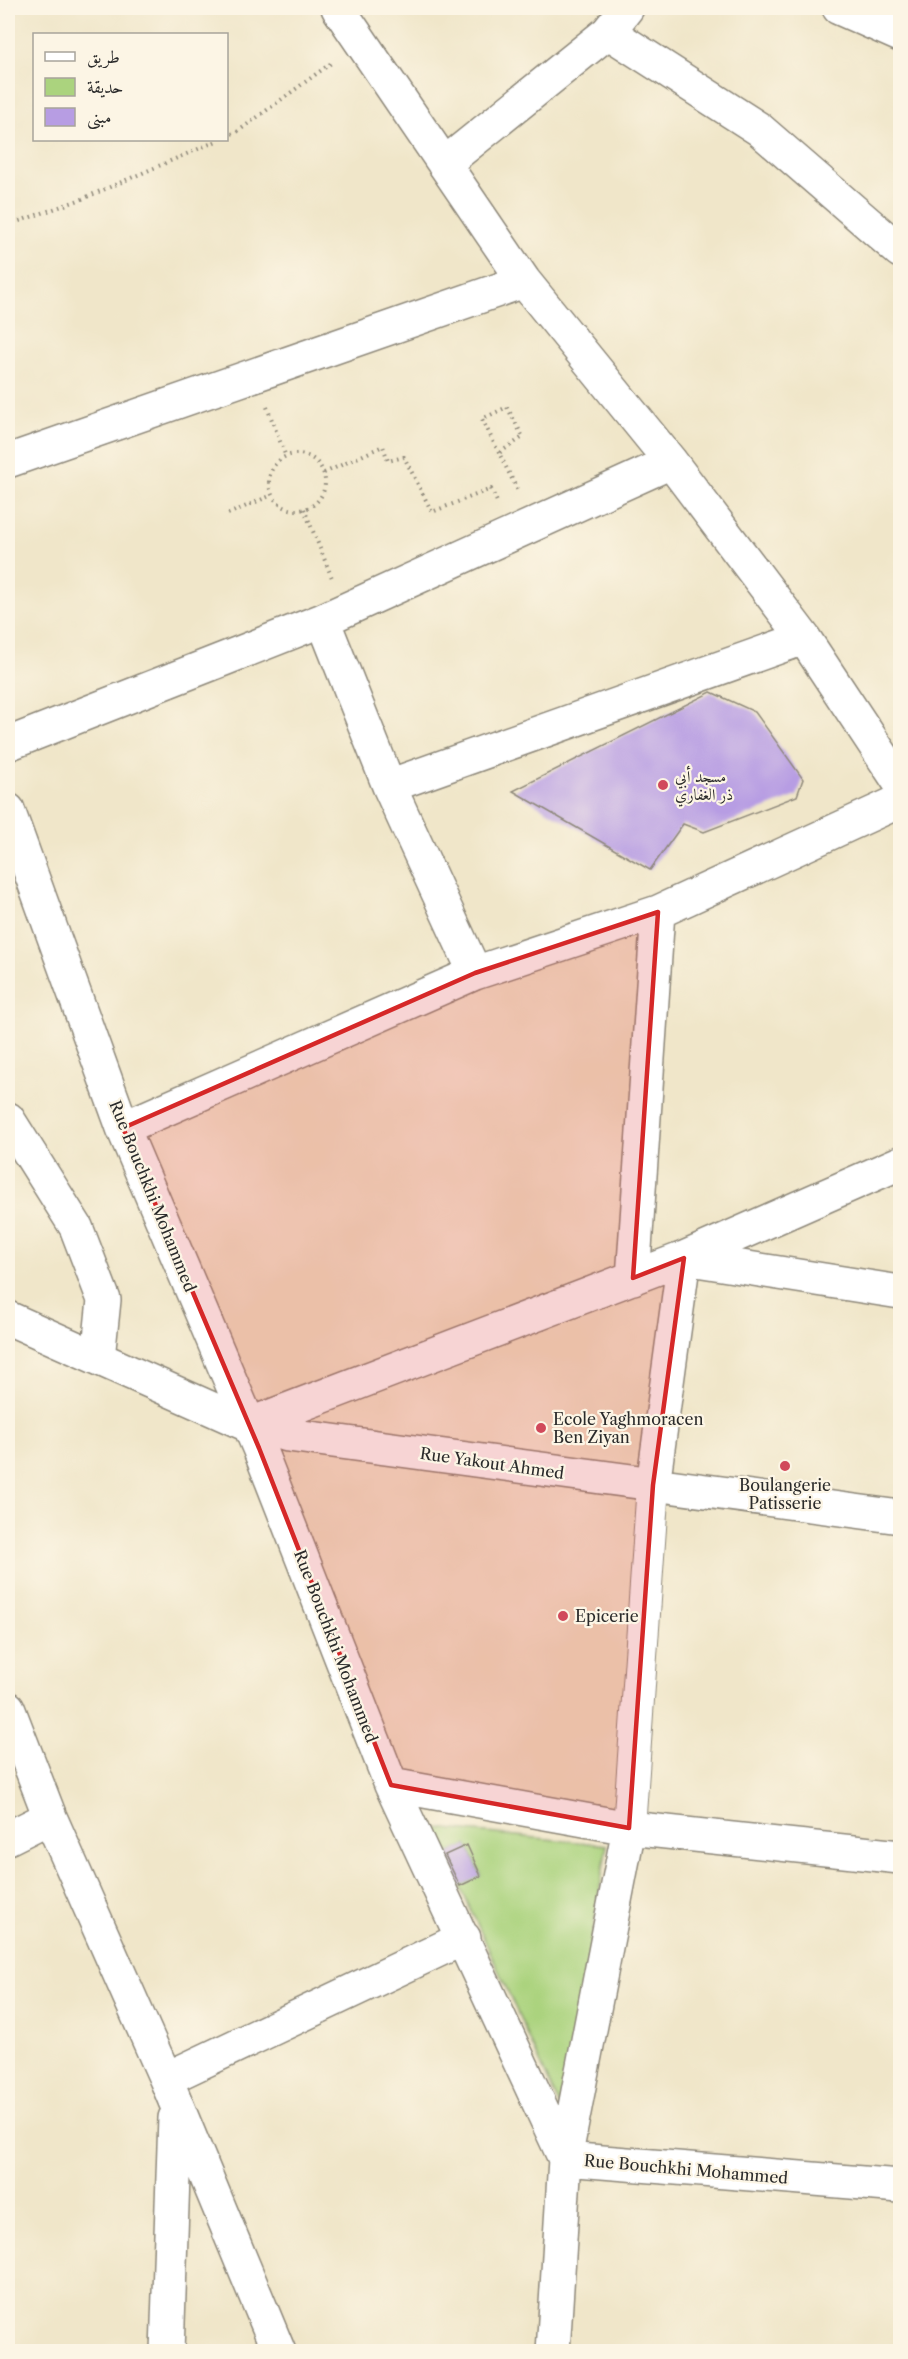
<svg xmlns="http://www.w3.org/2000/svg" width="908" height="2359" font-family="'Libre Caslon Text',Amiri,serif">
<rect width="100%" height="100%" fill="#fcf5e5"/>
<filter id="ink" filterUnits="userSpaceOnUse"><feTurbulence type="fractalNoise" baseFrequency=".0167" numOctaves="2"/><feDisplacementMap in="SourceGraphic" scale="12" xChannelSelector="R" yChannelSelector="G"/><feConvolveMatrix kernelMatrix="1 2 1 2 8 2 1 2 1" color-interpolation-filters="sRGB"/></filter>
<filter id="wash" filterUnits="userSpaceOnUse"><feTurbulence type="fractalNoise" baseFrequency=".008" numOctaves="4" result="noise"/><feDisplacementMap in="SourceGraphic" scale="24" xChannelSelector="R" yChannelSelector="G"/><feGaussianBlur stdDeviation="1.35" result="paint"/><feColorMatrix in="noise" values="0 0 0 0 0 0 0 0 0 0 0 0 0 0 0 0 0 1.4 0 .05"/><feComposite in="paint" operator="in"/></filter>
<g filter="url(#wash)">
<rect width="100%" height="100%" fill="#f0e6c9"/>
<path fill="#abd37e" stroke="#6b7f54" stroke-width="1.5" d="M436,1828l171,17 -44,268 -103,-227 21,-11 -14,-30 -22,10z"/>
<g id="blocks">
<path fill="#b79de3" d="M711,692l44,20 48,67 -6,17 -93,36 -21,-8 -33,46 -137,-79z
M467,1845l14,31 -21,10 -15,-31z"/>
</g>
</g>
<g filter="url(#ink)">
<use href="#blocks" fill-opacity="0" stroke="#8e887a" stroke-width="1.5"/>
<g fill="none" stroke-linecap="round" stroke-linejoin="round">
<g stroke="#8e887a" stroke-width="34">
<path id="pedestrian" d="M629,1828l24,-343"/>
</g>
<g stroke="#8e887a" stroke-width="36">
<path id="minor" d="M338,8l186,273 147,181 133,176 96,145
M839,8l61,27
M608,32l19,-24
M444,164l164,-132 151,97 141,122
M8,461l516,-180
M8,744l315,-124
M389,786l-66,-166 348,-158
M8,810l115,318 136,320 132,337 174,374 335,27
M475,973l183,-61
M8,1119l68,108 28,73 -6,58
M123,1128l352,-155 -86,-187 415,-148
M633,1278l25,-366 242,-111
M8,1318l240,107 40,10 612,82
M248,1425l436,-167 216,-95
M653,1485l31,-227 216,34
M8,1708l42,109 116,262 113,273
M391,1785l238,43 271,29
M8,1838l42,-21
M166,2079l298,-141
M167,2352l8,-234
M553,2352l12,-193 64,-331"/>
</g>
<path stroke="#8e887a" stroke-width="4" stroke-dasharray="1.5 4.5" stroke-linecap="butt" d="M226,136l11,-4 97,-71
M8,225l74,-26 137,-59
M267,407l19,50
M499,453l-17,-34 25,-12 16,30 -24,16 20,40
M269 482a28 28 0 1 1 56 0a28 28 0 1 1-56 0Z
M324,473l59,-27 5,15 16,-4 28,55 59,-23 7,15
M304,509l28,69
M228,514l44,-19"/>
<use href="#pedestrian" stroke="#fff" stroke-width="32"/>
<use href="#minor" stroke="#fff" stroke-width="33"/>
</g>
</g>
<path fill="#d62828" fill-opacity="0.2" stroke="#d62828" stroke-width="4.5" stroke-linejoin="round" d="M658,912l-25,366 51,-20 -31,227 -24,343 -238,-43 -132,-337 -136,-320 352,-155z"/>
<g fill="#d1495b" stroke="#fcf5e5" stroke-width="2">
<circle cx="663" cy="785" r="6"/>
<circle cx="541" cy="1428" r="6"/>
<circle cx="785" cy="1466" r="6"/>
<circle cx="563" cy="1616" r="6"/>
</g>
<g text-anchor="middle" stroke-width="4.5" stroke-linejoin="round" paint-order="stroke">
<g font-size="16" fill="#2b2b2b" stroke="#fcf5e5" text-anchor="start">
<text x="675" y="782">مسجد أبي<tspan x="675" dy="18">ذر الغفاري</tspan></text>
<text x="553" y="1425">Ecole Yaghmoracen<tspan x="553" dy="18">Ben Ziyan</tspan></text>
<text x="785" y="1491" text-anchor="middle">Boulangerie<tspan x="785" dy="18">Patisserie</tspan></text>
<text x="575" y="1622">Epicerie</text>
</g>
<g font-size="16" fill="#2b2b2b" stroke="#fcf5e5">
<text transform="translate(153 1196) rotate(68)" y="6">Rue Bouchkhi Mohammed</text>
<text transform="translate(492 1463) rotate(8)" y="6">Rue Yakout Ahmed</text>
<text transform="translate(336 1646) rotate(69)" y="6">Rue Bouchkhi Mohammed</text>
<text transform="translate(686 2169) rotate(5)" y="6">Rue Bouchkhi Mohammed</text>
</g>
</g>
<rect width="908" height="2359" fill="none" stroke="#fcf5e5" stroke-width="30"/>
<rect x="33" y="33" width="195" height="108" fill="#fcf5e5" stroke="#a8a49b" stroke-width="1.5"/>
<rect x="45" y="52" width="30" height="9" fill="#ffffff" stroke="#a8a49b" stroke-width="1.5"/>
<text x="87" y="63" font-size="18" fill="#2b2b2b">طريق</text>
<rect x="45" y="78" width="30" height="18" fill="#abd37e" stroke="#a8a49b" stroke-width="1.5"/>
<text x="87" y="93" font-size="18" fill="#2b2b2b">حديقة</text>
<rect x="45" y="108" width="30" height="18" fill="#b79de3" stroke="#a8a49b" stroke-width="1.5"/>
<text x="87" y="123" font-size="18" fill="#2b2b2b">مبنى</text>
</svg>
